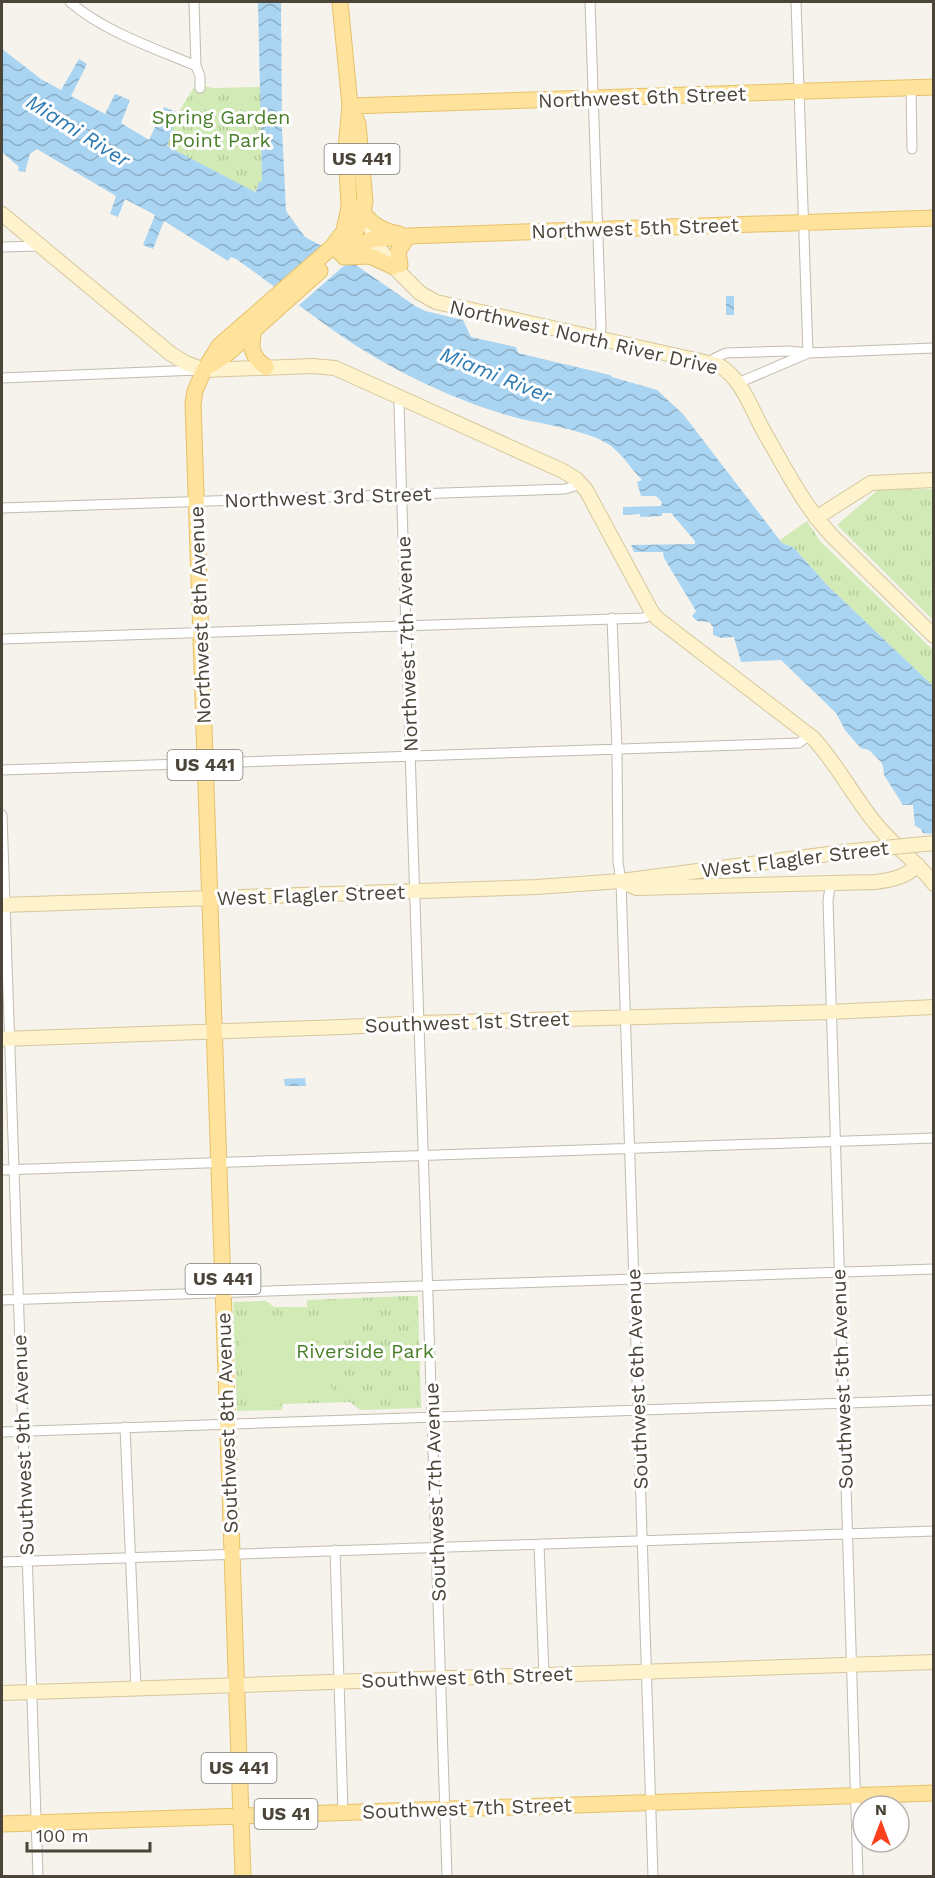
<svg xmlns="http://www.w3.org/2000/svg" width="935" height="1878" font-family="'Work Sans',sans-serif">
<defs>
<pattern id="park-tufts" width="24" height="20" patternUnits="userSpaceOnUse" patternTransform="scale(1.5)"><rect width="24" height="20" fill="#d2eab5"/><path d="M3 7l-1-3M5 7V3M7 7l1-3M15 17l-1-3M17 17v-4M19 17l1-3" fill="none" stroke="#b6ca9c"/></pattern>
<pattern id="water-waves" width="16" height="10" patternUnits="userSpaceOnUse" patternTransform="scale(1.5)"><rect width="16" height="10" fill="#a9d4f2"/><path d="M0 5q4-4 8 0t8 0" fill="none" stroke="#8caec5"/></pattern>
</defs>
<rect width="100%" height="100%" fill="#f6f3ec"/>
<path fill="url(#park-tufts)" d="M196,84l17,4 48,-1 1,95 -8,10 -87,-46 11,-33z
M933,489h1l-1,131 -94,-93 -1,-3 40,-34z
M807,521l13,20 113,109v36l-105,-100 -34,-38 -12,-5 -2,-3z
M409,1296h9l3,112 -61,2 -10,-8 -67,2 -1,6 -45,1 -4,-109 33,-1 8,6h33v-7z"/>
<path fill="#d2eab5" d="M358,1300l1,31 -19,1 -1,-31z
M319,1301h19l1,31h-19z
M291,1316l23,15 21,68 -47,2 -10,4h-18l-17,-15 -4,-72z"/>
<path fill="url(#water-waves)" d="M258,2h23l1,127 4,82 19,26 48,26 62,43 10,5 38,9 8,17 45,10 2,6 92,22 2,2 45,13 26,24 99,129 12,5 34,38 105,100v148l-10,-1 -2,-4 -6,-3 -2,-21h-10l-19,-30 -1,-9 -2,-4 -12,-12 -8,-2 -4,-4 -12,-14 -9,-17 -55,-53 -40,2 -7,-25 -13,1 -8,-3v-8l-4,-5 -12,-1 -5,-5 4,-5 -32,-53 -1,-6h-29l-3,-7 64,-1v-3l-24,-28h-9v3l-22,1v-3l-17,1v-8l38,-1 1,-4 -6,-6h-15l-4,-14 5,-2c-10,-10 -19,-25 -31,-34 -25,-18 -78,-22 -108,-32 -37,-11 -75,-28 -109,-46 -57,-30 -105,-72 -158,-109l-5,-2 -3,4 -64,-40 -11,28 -10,-4 12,-30 -30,-16 -7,18 -8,-3 6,-18 -79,-47 -7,5 -5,18 -7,-1 1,-4 -17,-15v-103l39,30 20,11 18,-31 8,5 -16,32 34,18 10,-20 15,6 -9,23 28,17 15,-33 14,6 -11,33 88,46 2,-3 2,-7 3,-1z
M726,296h8v19h-8z
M305,1078l1,8h-21l-1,-7z"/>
<path fill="#f6f3ec" d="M324,244l22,20 -49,43 -24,-19z"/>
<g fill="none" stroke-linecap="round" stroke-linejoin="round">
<g stroke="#c2bbae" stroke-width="11">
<path id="street" d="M70,2c35,30 84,46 126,64
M194,2l2,64 4,10v12
M590,2l11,325 -1,12
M796,2l12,351
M911,88l1,61
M2,247l39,-1
M710,363l5,-5 11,-5 62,-2 20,2 126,-5
M2,378l196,-8
M738,383l68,-29
M401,397l-2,8 3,102 45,1369
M2,508l563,-19 16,-5
M612,618l5,131 1,113 3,19 32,995
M2,639l642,-21 9,-4
M2,770l797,-27 10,-8
M2,815l36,1061
M835,883l-5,5 -2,12 30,976
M2,1170l932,-32
M2,1300l932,-31
M125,1427l11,261
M2,1432l932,-32
M539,1544l5,131
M335,1550l8,262
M2,1562l932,-31"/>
</g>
<g stroke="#d6c79b" stroke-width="16">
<path id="secondary" d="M2,214l169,140 15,9 18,7 109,-4 22,2 228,103 13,8 10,11 67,124 5,5 155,119c24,26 40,58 63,86 17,22 41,37 58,60
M371,229l6,17 17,21 26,26 16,9 282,63c23,12 33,43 45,65 21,36 40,75 69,106l102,100
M816,518l55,-35 63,-3
M625,883l12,5 238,-6c17,-2 31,-5 43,-17
M2,905l535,-18 84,-6 223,-29
M2,1039l340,-12 77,-4 411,-11 104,-5
M2,1693l932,-31"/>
</g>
<g stroke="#e6c16a" stroke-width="17">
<path id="primary" d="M350,106l584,-19
M360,206c7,16 21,25 39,28
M340,253l17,-6 13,-7 38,-4 526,-18
M340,253c15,-15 22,-31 25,-52l-7,-77 -8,-18
M344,257l26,-1 24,11
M400,265l-2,-14 10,-15
M254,330c-4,17 -3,27 12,37
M211,365l15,-10 94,-84
M2,1824l932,-31
M243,1876l-50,-1472 2,-13 9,-21 15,-24 113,-99 12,-16 5,-24 -3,-59 4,-42 -10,-104"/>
</g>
<use href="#street" stroke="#fff" stroke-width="9"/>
<use href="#secondary" stroke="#fff3cd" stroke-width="14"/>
<use href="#primary" stroke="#ffe39c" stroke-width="15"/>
<g stroke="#d6c79b" stroke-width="16" stroke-linecap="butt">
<path id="secondary-bridge" d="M844,852l90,-9"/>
</g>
<use href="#secondary-bridge" stroke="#fff3cd" stroke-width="14"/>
</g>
<g text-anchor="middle" stroke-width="6" stroke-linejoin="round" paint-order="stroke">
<g fill="#fff" stroke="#817c74" stroke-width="1.5">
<rect x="324.5" y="144" width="75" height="30" rx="4.5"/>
<rect x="167.5" y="750" width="75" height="30" rx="4.5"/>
<rect x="185.5" y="1264" width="75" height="30" rx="4.5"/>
<rect x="201.5" y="1753" width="75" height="30" rx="4.5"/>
<rect x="254.5" y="1799" width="63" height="30" rx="4.5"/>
</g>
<g font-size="18" font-weight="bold" fill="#4b4439">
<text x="362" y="165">US 441</text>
<text x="205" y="771">US 441</text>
<text x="223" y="1285">US 441</text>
<text x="239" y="1774">US 441</text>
<text x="286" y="1820">US 41</text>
</g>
<g font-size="20" fill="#4b4439" stroke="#fff">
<text transform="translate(642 97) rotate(-2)" y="7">Northwest 6th Street</text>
<text transform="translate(635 228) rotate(-2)" y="7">Northwest 5th Street</text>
<text transform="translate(584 337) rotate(13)" y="7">Northwest North River Drive</text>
<text transform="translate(328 497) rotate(-2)" y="7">Northwest 3rd Street</text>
<text transform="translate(200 615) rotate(-92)" y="7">Northwest 8th Avenue</text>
<text transform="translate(407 644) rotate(-92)" y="7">Northwest 7th Avenue</text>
<text transform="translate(795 859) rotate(-7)" y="7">West Flagler Street</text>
<text transform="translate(311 895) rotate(-2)" y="7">West Flagler Street</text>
<text transform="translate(467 1022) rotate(-2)" y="7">Southwest 1st Street</text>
<text transform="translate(637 1379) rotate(-92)" y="7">Southwest 6th Avenue</text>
<text transform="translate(842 1379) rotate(-92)" y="7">Southwest 5th Avenue</text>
<text transform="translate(227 1423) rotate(-92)" y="7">Southwest 8th Avenue</text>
<text transform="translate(23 1445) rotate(-92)" y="7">Southwest 9th Avenue</text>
<text transform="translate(435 1492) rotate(-92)" y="7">Southwest 7th Avenue</text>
<text transform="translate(467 1677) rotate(-2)" y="7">Southwest 6th Street</text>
<text transform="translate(467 1808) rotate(-2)" y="7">Southwest 7th Street</text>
</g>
<g font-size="20" fill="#4a7f2a" stroke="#fff">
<text x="221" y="124">Spring Garden<tspan x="221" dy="23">Point Park</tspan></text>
<text x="365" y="1358">Riverside Park</text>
</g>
<g font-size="21" font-style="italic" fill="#2e7ab2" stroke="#fff">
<text transform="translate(78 131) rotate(32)" y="7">Miami River</text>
<text transform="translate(496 375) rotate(22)" y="7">Miami River</text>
</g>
</g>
<rect width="935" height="1878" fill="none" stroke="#4b4439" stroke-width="6"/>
<g transform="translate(881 1824)"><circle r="28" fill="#ffffff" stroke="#b7b4b0" stroke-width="1.5"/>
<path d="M0-4.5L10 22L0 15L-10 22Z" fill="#fc3f1d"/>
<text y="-9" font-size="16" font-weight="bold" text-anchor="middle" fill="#4b4439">N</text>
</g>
<path d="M27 1842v9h123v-9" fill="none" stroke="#4b4439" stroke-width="3"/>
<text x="36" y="1842" font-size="18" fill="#4b4439" stroke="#ffffff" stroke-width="4.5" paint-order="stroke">100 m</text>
</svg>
